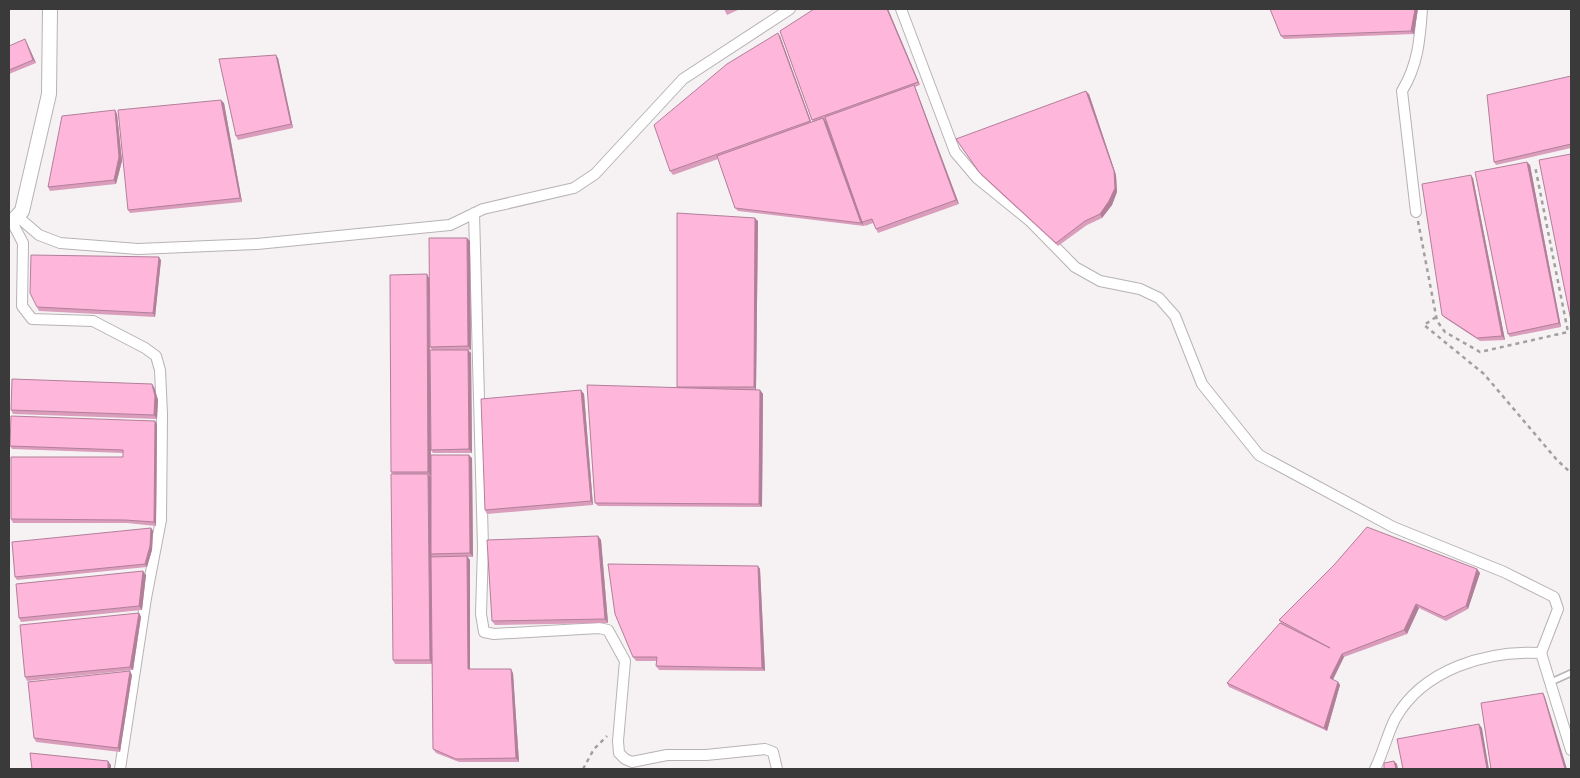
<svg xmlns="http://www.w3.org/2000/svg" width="1580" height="778" font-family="Figtree,sans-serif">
<rect width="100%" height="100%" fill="#f6f2f4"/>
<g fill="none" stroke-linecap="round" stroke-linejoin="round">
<g stroke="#b7b3b5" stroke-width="8">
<path id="service" d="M1551,682l20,-9"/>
</g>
<g stroke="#b7b3b5" stroke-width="12">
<path id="minor" d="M901,9l54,143 22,26 53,43 45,46 25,14 40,8 19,9 16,18 27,68 57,71 134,72 111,45 50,25 4,12 -17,44 30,97
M1416,212l-14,-121c16,-26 18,-52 20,-82
M474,213l9,334 -2,67 3,18 10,2 105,-6 9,2 17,31 -7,80 1,12 6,6 7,3 35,-7h39l59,-6 8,3 4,17
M17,216l22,19 21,8 78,6 119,-5 193,-19 33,-16 91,-21 21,-14 88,-95 107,-70
M12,222l11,21 -1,63 10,13 61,2 52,27 11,8 4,14 2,44 -1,106 -15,78 -26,171
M1375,769c8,-16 12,-34 20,-50 28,-50 92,-69 146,-66"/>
</g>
<g stroke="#b7b3b5" stroke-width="16">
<path id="tertiary" d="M9,222h3l10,-11 27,-117 1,-85"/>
</g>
<path stroke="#a29fa1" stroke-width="2.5" stroke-dasharray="4 4" stroke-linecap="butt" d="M1418,221l19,100 8,11 35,20 88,-20 -33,-166
M1436,317l-12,8 60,49 73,86 14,13
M583,769l11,-20 13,-13"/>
<use href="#service" stroke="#fff" stroke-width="5"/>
<use href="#minor" stroke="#fff" stroke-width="10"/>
<use href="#tertiary" stroke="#fff" stroke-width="14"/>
</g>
<path fill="#da9dbc" d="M724,9h16l-13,6z
M814,9h74l32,76 -5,2 44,117 -81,29 -5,-10 -8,3 -3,-4 -36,-102h-1l39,106 -126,-15 -3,-3 -17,-49 -45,16 -3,-4 110,-135 31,86h2l-1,-2z
M1270,9h148l-4,25 -130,5 -3,-3z
M27,43l9,20 -27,11v-28z
M278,58l15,70 -55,12 -2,-4z
M1571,76v72l-75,17 -2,-3z
M1089,94l27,81 1,17 -5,13 -10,13 -15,7 -29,21 -76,-70 -26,-37z
M224,103l18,99 -112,11 -2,-3z
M115,110l2,4 5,47 -6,23 -66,7 -2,-4z
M1527,162l3,3 31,162 -51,10 -2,-3z
M1473,178l32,162 -25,1 -35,-23 -3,-3z
M758,221l-2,169h4l3,4 -1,113 -164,-1 -3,-3 83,-115 -1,-1z
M470,241l1,109h-3l3,3 1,100h-39l-2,-3v5l41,3 1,99h-6l3,3v109l43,4 6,89h-60l-23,-9 -3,-4 -1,-85h-37l-2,-4v-186l-2,-2 36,-198 2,4 1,72h2l-2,-3z
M161,260l-6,57 -116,-6 -2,-4z
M154,387l4,13 -1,19 -144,-5 -2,-4z
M581,390l3,4 9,111 -106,9 -2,-4z
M157,424l-1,102 -29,-3h-114l-2,-4 112,-62v-4l-111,-4 -2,-3z
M151,528l2,3 -1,19 -5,17 -130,13 -2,-3z
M598,536l3,4 7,83 -113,2 -3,-4z
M758,566l2,3 5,102 -106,-1 -3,-4 1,-5h-21l-3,-4z
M1477,569l3,4 -12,36 -22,12 -27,-13 -12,26 -63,23 -11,23 5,2 2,3 -13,46 -98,-44 -2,-4 54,-60 -2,-3z
M146,575l-4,35 -121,12 -2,-4z
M139,613l2,4 -8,53 -106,11 -2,-4z
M132,675l-12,77 -84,-10 -2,-4z"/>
<path fill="#b27f99" d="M887,9h1l32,76 -2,-3z
M1415,9h3l-4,25 -3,-3z
M778,33l2,3 32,88 -2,-3z
M25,39l2,4 9,20 -3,-3z
M276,55l2,3 15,70 -2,-4z
M914,85l2,4 43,115 -3,-4z
M1086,91l3,3 27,81 1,17 -5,13 -10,13 -2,-4z
M221,100l3,3 18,99 -2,-4z
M115,110l2,4 5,47 -6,23 -2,-4z
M823,118l3,3 38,105 -3,-3z
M1527,162l3,3 31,162 -2,-4z
M1471,175l2,3 32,162 -3,-4z
M755,218l3,3 -2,170 -2,-4z
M467,238l3,3 1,109 -3,-4z
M159,257l2,3 -6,57 -2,-4z
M427,274l2,4 2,198 -3,-4z
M468,350l3,3 1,100 -3,-4z
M152,384l2,3 4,13 -1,19 -3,-4z
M581,390l3,4 9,111 -2,-4z
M760,390l3,4 -1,113 -3,-3z
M155,421l2,3 -1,102 -2,-4z
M469,455l3,3 1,99 -3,-4z
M428,474l3,4 1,186 -2,-4z
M151,528l2,3 -1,19 -5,17 -2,-3z
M598,536l3,4 7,83 -3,-4z
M467,556l3,4v113l-2,-4z
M758,566l2,3 5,102 -3,-3z
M1477,569l3,4 -12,36 -2,-3z
M143,571l3,4 -4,35 -3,-4z
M1416,604l3,4 -12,26 -3,-4z
M139,613l2,4 -8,53 -3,-3z
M1342,654l2,3 -12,24 -2,-3z
M511,669l2,4 6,89 -3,-4z
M130,671l2,4 -12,77 -2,-4z
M1338,682l2,3 -13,46 -3,-3z
M1543,693l2,4 22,72h-2z
M1479,724l3,4 7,41h-2z
M108,761l3,4v4h-3z
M1394,761l3,3 1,5h-2z"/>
<path fill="#feb6db" stroke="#b27f99" d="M814,9h73l31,73 -106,38 -32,-89z
M1270,9h145l-4,22 -130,5z
M778,33l32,88 -140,50 -16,-46 73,-61z
M25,39l8,21 -24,10v-24z
M276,55l15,69 -55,12 -17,-77z
M1571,76v68l-77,18 -7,-67z
M914,85l42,115 -80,29 -4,-10 -10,3 -37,-105z
M1086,91l28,80 1,17 -6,13 -9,13 -15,7 -29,22 -77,-71 -23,-33z
M221,100l19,98 -112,12 -10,-100z
M115,110l4,47 -5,23 -66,7 14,-71z
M823,118l38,105 -126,-15 -18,-52z
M1571,154v167l-32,-161z
M1527,162l32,161 -51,11 -33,-162z
M1471,175l31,161 -25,2 -35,-23 -20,-131z
M677,213l78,5 -1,169h-77z
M429,238h38l1,108 -38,1z
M31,255l128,2 -6,56 -116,-6 -7,-14z
M427,274l1,198h-37l-1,-197z
M430,350h38l1,99 -38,1z
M12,379l140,5 3,12 -1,19 -143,-5z
M587,385l173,5 -1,114 -164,-1z
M581,390l10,111 -106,9 -4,-111z
M11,416l144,5 -1,101 -29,-2 -114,-1v-62h112v-7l-113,-4z
M431,455h38l1,98 -39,1z
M391,474h37l2,186h-37z
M1367,527l110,42 -11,37 -22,11 -28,-13 -12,26 -62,24 -12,24 8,4 -14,46 -97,-45 53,-60 50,25 -51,-28 55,-55z
M151,528l-1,18 -5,18 -130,13 -3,-35z
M598,536l7,83 -113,2 -5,-81z
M467,556l1,113h43l5,89 -60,1 -23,-10 -2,-192z
M608,564l150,2 4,102 -106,-2 1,-9h-24l-18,-43z
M143,571l-4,35 -120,12 -3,-34z
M139,613l-9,54 -105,10 -5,-52z
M130,671l-12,77 -84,-10 -6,-56z
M1543,693l22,76h-74l-10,-66z
M1479,724l8,45h-84l-6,-30z
M30,753l78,8v8h-76z
M1394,761l2,8h-12v-6z"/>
<rect width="1580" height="778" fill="none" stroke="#3b3a3a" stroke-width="20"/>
</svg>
